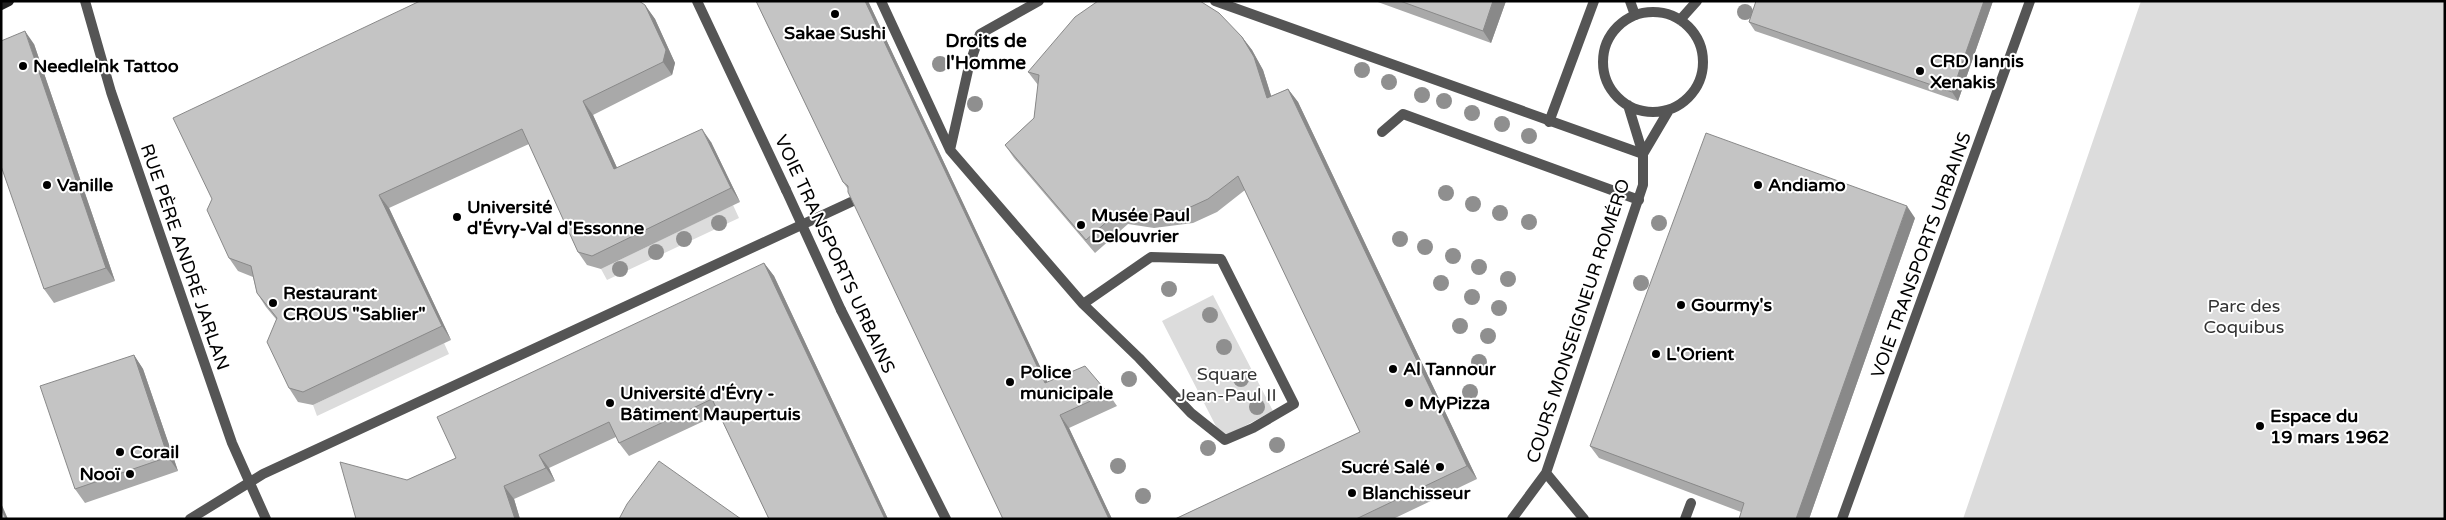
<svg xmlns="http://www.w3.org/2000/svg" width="2446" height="520" font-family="'Varela Round',sans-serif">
<rect width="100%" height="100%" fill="#fff"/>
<path fill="#dcdcdc" d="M2141,1h304v518h-482z
M733,205l6,13 -132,62 -6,-11z
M1213,295l60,116 -51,27 -60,-117z
M444,343l5,11 -132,62 -4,-11z"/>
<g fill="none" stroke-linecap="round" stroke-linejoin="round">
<path stroke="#555" stroke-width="10" d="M697,1l89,189
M1215,1l428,153
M1382,132l21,-18 236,86
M841,310l105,209
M1685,519l6,-16
M1842,519l188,-518"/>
<path stroke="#555" stroke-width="10" d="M881,1l69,149 133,154 56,54 52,55 34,27 28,-12 41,-24 -73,-145 -70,-2 -68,47
M1630,1l5,14
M1549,122l45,-121
M950,150l19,-84 11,-32 59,-33
M190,519l73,-45 588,-272"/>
<path stroke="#555" stroke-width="10" d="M85,1l26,91 103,299 18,52 34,76
M1603 62a50 50 0 1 1 100 0a50 50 0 1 1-100 0Z
M1680,20l17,-19
M1643,154l26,-44
M1546,473l38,46
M1512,519l34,-46 97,-288v-31l-15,-49"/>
<path stroke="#222" stroke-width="10" d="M1,5l8,-4"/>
<path stroke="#555" stroke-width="10" d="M786,190l55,120"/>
</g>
<g fill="#8f8f8f">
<circle cx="1745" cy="12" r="8"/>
<circle cx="940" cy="64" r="8"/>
<circle cx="1362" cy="70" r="8"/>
<circle cx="1389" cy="82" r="8"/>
<circle cx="1422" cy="95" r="8"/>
<circle cx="1444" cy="101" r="8"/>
<circle cx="975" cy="104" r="8"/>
<circle cx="1472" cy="113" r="8"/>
<circle cx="1502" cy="124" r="8"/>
<circle cx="1529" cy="136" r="8"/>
<circle cx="1446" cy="193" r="8"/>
<circle cx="1473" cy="204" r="8"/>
<circle cx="1500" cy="213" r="8"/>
<circle cx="1529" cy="222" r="8"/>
<circle cx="719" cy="223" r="8"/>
<circle cx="1659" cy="223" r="8"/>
<circle cx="684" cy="239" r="8"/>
<circle cx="1400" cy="239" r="8"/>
<circle cx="1425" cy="247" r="8"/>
<circle cx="656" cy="252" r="8"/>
<circle cx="1453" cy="256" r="8"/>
<circle cx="1479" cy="267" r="8"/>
<circle cx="620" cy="269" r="8"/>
<circle cx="1508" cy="279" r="8"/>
<circle cx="1441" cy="283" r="8"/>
<circle cx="1641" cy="283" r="8"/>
<circle cx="1169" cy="289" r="8"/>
<circle cx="1472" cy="297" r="8"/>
<circle cx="1499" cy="308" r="8"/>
<circle cx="1210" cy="315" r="8"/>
<circle cx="1460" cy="326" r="8"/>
<circle cx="1488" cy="336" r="8"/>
<circle cx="1224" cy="347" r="8"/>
<circle cx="1479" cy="362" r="8"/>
<circle cx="1129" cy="379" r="8"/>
<circle cx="1241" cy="379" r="8"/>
<circle cx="1470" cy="392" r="8"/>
<circle cx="1257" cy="407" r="8"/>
<circle cx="1277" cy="445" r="8"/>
<circle cx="1208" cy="448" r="8"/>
<circle cx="1118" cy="466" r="8"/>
<circle cx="1143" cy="496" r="8"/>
</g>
<path fill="#a9a9a9" d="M756,1h112l179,381 61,11 9,13 -48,22 43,91h-109l-155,-330 -5,-7z
M1375,1h131l-15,42z
M1756,1h237l-35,100 -203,-70 -6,-9z
M645,5l10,14 20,44 -3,12 -79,40 24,53 94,-26 29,60 -139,67 -14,-4 -9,-13 -49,-108 -140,64 62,132 -138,65 -15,-3 -9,-14 -13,-69 -10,-12 -9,-14 -4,-16 -15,-6 -9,-13z
M1242,37l10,13 11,20 8,26 17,-7 10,13 179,377 -84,40h-218l185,-87 -115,-242 -28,22 -24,11 -39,5 -26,-4 -33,29 -81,-95 -9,-13 29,-27 4,-33 -10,-13z
M34,44l81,237 -61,22 -10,-14z
M1915,218l-106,301h-70l2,-7 -142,-54 -9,-12z
M764,263l10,13 114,243h-119l-50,-105 -90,42 -10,-13 -3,-6 -67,31 6,13 -41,18 6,20h-164l51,-39 49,-22z
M134,355l9,14 35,102 -93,32 -10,-14z"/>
<path fill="#898989" d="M865,1h3l186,395 -9,-13z
M1493,1h13l-15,42 -8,-12z
M1984,1h9l-35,100 -6,-9z
M645,5l10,14 20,44 -3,12 -9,-13z
M25,31l9,13 81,237 -9,-13z
M1242,37l10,13 11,20 13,41 -9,-13z
M1288,89l10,13 179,377 -10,-13z
M583,101l10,14 31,68 -10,-14z
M702,129l9,13 29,60 -9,-14z
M379,195l10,13 62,132 -9,-14z
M1907,206l8,12 -106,301h-13z
M764,263l10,13 114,243h-3z
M134,355l9,14 35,102 -10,-14z
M1060,415l9,13 43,91h-3z
M539,455l10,13 6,13 -9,-13z
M504,486l10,13 6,20h-5z
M1,503l7,16h-2l-5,-10z"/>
<path fill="#c4c4c4" stroke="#898989" d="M420,1h219l6,4 21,45 -3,12 -80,39 31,68 88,-40 29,59 -139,68 -14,-4 -56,-123 -143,66 63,131 -139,66 -14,-4 -22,-46 10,-24 -20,-25 -6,-27 -22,-8 -22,-48 5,-11 -39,-81z
M756,1h109l180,382 40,-17 23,27 -48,22 49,104h-106l-155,-327v-6l-5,-4z
M1098,1h102l19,12 23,24 12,20 13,41 21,-9 179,377 -111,53h-181l185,-87 -122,-256 -30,23 -24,11 -39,5 -26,-4 -33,29 -81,-95 29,-27 5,-43 -11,-3 47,-55z
M1400,1h93l-10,30z
M1756,1h228l-32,91 -203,-70z
M25,31l81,237 -62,21 -43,-123v-125z
M1706,133l201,73 -111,313h-57l5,-16 -154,-57z
M764,263l121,256h-116l-57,-120 -93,44 -10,-21 -70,33 7,13 -42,18 11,33h-159l-16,-57 67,18 49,-22 -19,-41z
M134,355l34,102 -93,32 -35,-103z
M659,461l82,58h-122l8,-15z
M1,509l5,10h-5z"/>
<g fill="#000" stroke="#fff" stroke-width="2">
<circle cx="835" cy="14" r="5"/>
<circle cx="23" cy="66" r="5"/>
<circle cx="1920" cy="71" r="5"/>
<circle cx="47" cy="185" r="5"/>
<circle cx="1758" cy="185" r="5"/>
<circle cx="457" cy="217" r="5"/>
<circle cx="1081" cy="225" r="5"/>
<circle cx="273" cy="303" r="5"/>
<circle cx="1681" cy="305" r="5"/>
<circle cx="1656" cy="354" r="5"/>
<circle cx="1393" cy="369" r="5"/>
<circle cx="1010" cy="382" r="5"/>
<circle cx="610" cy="403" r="5"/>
<circle cx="1409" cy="403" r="5"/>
<circle cx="2260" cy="426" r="5"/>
<circle cx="120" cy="452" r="5"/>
<circle cx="1440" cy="467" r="5"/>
<circle cx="130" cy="474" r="5"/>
<circle cx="1352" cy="493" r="5"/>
</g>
<g text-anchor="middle" stroke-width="4" stroke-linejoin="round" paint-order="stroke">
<g font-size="18" font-weight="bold" fill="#000" stroke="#fff" text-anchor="start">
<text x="835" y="39" text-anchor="middle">Sakae Sushi</text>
<text x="1930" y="67">CRD Iannis<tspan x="1930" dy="21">Xenakis</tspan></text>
<text x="33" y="72">NeedleInk Tattoo</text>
<text x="57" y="191">Vanille</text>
<text x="1768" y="191">Andiamo</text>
<text x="467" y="213">Université<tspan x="467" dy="21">d'Évry-Val d'Essonne</tspan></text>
<text x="1091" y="221">Musée Paul<tspan x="1091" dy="21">Delouvrier</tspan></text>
<text x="283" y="299">Restaurant<tspan x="283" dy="21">CROUS "Sablier"</tspan></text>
<text x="1691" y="311">Gourmy's</text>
<text x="1666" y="360">L'Orient</text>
<text x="1403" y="375">Al Tannour</text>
<text x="1020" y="378">Police<tspan x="1020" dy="21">municipale</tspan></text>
<text x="620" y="399">Université d'Évry -<tspan x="620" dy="21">Bâtiment Maupertuis</tspan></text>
<text x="1419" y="409">MyPizza</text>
<text x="2270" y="422">Espace du<tspan x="2270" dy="21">19 mars 1962</tspan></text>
<text x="130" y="458">Corail</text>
<text x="1430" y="473" text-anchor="end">Sucré Salé</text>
<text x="120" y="480" text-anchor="end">Nooï</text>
<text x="1362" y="499">Blanchisseur</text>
</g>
<g font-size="18" fill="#000" stroke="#fff">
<text transform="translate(835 254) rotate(65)" y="6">VOIE TRANSPORTS URBAINS</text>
<text transform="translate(1921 255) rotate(-70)" y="6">VOIE TRANSPORTS URBAINS</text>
<text transform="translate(185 257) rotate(71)" y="6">RUE PÈRE ANDRÉ JARLAN</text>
<text transform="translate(1578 321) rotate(-72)" y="6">COURS MONSEIGNEUR ROMÉRO</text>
</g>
<g font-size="18" fill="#333" stroke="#fff">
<text x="2244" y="312">Parc des<tspan x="2244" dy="21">Coquibus</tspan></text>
<text x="1227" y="380">Square<tspan x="1227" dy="21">Jean-Paul II</tspan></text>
</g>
<g font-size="19" font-weight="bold" fill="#000" stroke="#fff">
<text x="986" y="47">Droits de<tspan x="986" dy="22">l'Homme</tspan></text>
</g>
</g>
<rect width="2446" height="520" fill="none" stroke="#000000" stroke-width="5"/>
</svg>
